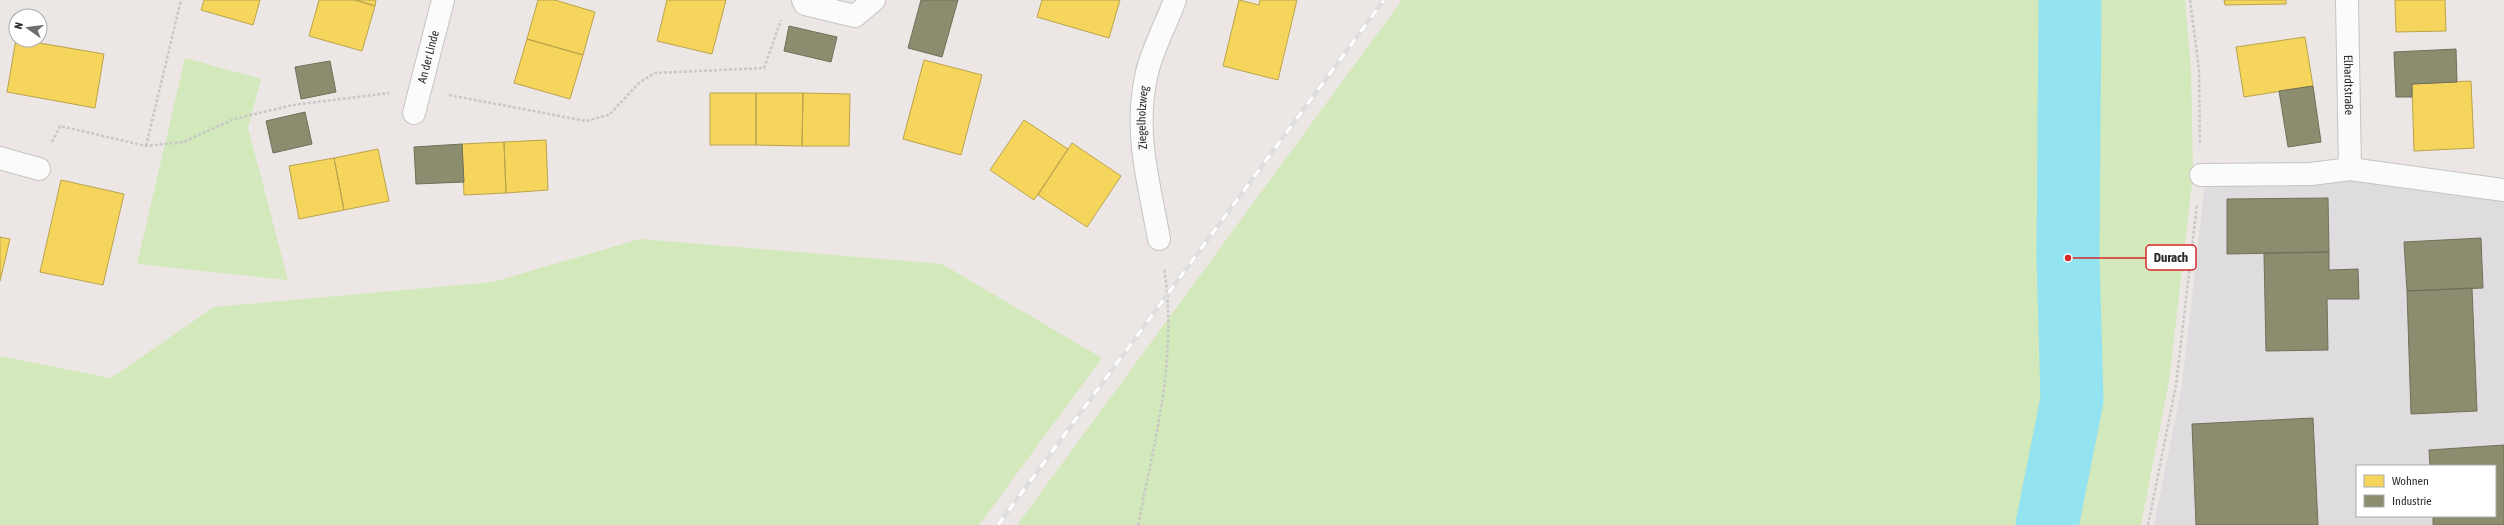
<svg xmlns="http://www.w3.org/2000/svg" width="2504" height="525" font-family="'Asap Condensed',sans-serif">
<rect width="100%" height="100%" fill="#ece7e4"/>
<path fill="#dfdcdf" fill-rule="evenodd" d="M2352,179l152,20v326h-350l28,-140 23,-202zM2357,466h138v50h-138z"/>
<path fill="#d3e8bb" d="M1402,0h783l6,70 2,105 -24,206 -28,144h-1124z
M185,58l76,21 -13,49 40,152 -151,-16z
M640,239l302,25 160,94 -123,167h-979v-169l111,22 103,-71 279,-25z"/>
<path fill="#f6d55c" stroke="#baa34e" d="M204,0h56l-7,25 -52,-15z
M319,0h36l20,6 -13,45 -53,-15z
M355,0h21l-1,6z
M538,0h17l40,12 -12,43 -56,-16z
M667,0h59l-14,54 -55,-13z
M1042,0h78l-11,38 -72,-21z
M1239,0l20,5 1,-5h37l-19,80 -55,-14z
M2224,0h62v4l-61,1z
M2395,0h50l1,31 -50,1z
M2305,37l8,49 -69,11 -8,-50z
M16,39l88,15 -9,54 -88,-16z
M527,39l56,16 -13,44 -56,-16z
M924,60l58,15 -21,80 -58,-16z
M2471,81l3,67 -60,3 -2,-67z
M710,93h46v52h-46z
M756,93h47l-1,53 -46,-1z
M803,93l47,1 -1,52h-47z
M1024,120l44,29 -34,51 -44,-30z
M546,140l2,50 -42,3 -2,-51z
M504,142l2,51 -42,2 -2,-51z
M1072,143l49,33 -34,51 -49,-32z
M378,149l11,52 -45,9 -10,-52z
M334,158l10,52 -45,9 -10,-53z
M61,180l63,14 -21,91 -63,-13z
M0,237l10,2 -10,42z"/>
<path fill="#8c8c6e" stroke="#70705a" d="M921,0h37l-16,57 -34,-9z
M789,26l48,11 -6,25 -47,-11z
M2456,49l1,33 -45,2v13h-16l-2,-45z
M330,61l6,31 -35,7 -6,-32z
M2313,86l8,56 -33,5 -9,-56z
M305,112l7,32 -39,9 -7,-32z
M462,144l2,38 -48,2 -2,-37z
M2328,198l1,54 -102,2v-55z
M2481,238l2,50 -76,3 -3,-49z
M2329,252v18l29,-1 1,30h-32l1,51 -62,1 -2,-98z
M2472,288l5,123 -66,3 -4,-123z
M2313,418l5,107h-122l-4,-101z
M2504,445v80h-71v-9h62v-50h-65l-1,-16z"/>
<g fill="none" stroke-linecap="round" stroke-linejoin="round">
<path stroke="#94e3f0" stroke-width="63" d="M2047,525l25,-125 -4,-142 2,-258"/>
<g stroke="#c5c4c4" stroke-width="24">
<g id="minor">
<path d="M803,0l2,4 50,12 19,-16"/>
<path id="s1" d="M2347,0l3,169"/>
<path id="s2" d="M414,113l29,-113"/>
<path d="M0,158l39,11"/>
<path d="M2201,175l110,-1 39,-5 154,21"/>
<path id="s3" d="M1159,239c-10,-56 -25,-105 -13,-162 5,-26 20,-52 29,-77"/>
</g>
</g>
<path stroke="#c8c8c8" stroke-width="2.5" stroke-dasharray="3 2" stroke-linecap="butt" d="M2190,0l9,70 1,75
M449,95l137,26 23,-6 31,-33 15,-9 109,-5 17,-48
M52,142l8,-16 86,20 37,-4 51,-23 59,-14 96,-12
M146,146l35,-146
M1138,525c17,-86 40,-170 26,-257
M2148,525l28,-140 21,-181"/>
<use href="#minor" stroke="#fcfbfb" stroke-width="22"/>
<g stroke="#dedee1" stroke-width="4.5">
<path id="rail" d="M998,525l386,-525"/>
</g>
<use href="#rail" stroke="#fff" stroke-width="3" stroke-dasharray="9" stroke-linecap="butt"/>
</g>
<g text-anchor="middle" stroke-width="4" stroke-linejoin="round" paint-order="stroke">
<g font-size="12" fill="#2d2d2d" stroke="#fff">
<text dy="4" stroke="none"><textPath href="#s2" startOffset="58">An der Linde</textPath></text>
<text dy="4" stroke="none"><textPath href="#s1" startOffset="85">Elhardtstraße</textPath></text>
<text dy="4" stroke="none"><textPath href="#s3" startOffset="123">Ziegelholzweg</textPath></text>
</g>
</g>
<path fill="none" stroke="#d62828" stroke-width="1.5" d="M2068 258L2146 258"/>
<circle fill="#d62828" stroke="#fff" stroke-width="1.5" cx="2068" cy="258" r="4"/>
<rect fill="#fff" stroke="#d62828" stroke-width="1.5" x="2146" y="245" width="50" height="25" rx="4"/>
<g font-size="13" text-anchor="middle" font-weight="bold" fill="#2d2d2d">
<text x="2171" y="262">Durach</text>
</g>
<rect x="2356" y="465" width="140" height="52" fill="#ffffff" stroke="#ababab"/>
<rect x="2364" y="475" width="20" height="12" fill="#f6d55c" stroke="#ababab"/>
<text x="2392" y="485" font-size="12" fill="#2d2d2d">Wohnen</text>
<rect x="2364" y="495" width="20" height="12" fill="#8c8c6e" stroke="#ababab"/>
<text x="2392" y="505" font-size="12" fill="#2d2d2d">Industrie</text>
<g transform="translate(28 28) rotate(284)"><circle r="19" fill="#ffffff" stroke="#ababab"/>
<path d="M0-3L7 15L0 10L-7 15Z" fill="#706e6d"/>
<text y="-6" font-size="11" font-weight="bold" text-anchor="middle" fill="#2d2d2d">N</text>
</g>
</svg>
